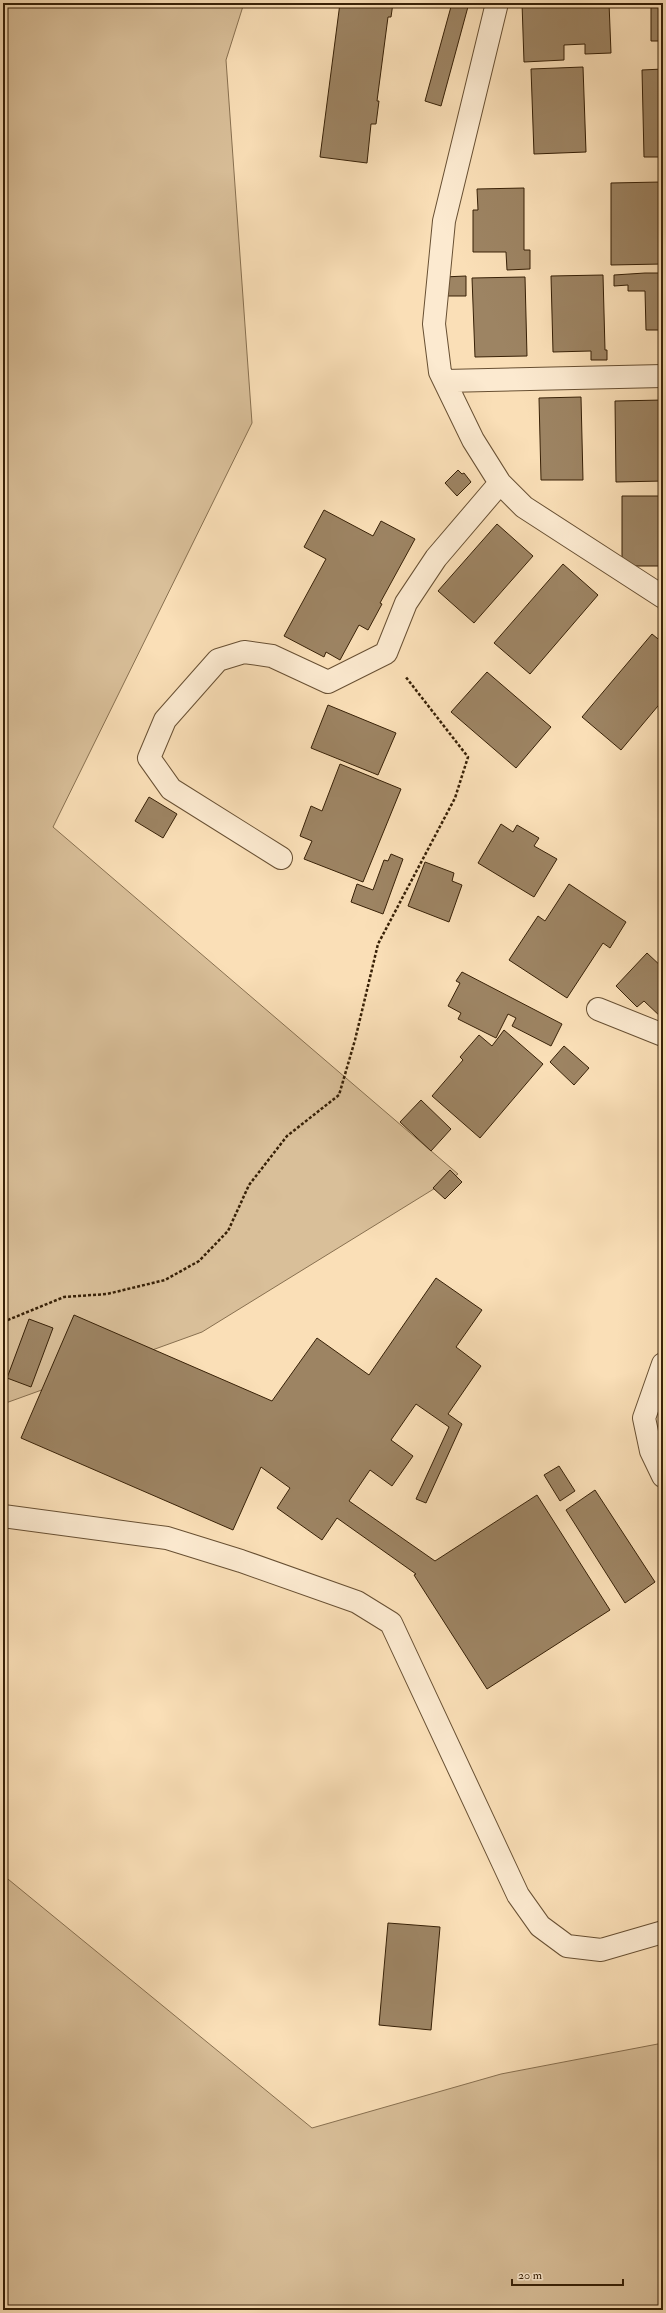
<svg xmlns="http://www.w3.org/2000/svg" width="666" height="2313" font-family="'IM FELL Double Pica',serif">
<rect width="100%" height="100%" fill="#fadfb7"/>
<filter id="stains"><feTurbulence type="fractalNoise" baseFrequency=".005" numOctaves="4"/><feColorMatrix values="0 0 0 0 .2 0 0 0 0 .09 0 0 0 0 .02 0 0 0 .5 -.17"/></filter>
<radialGradient id="worn" r=".72"><stop offset=".6" stop-color="#630" stop-opacity="0"/><stop offset="1" stop-color="#630" stop-opacity=".3"/></radialGradient>
<path fill="#d9bf99" stroke="#887050" d="M3,3h241l-18,57 26,363 -199,404 405,347 -256,158 -199,72z
M3,1875l309,253 189,-54 162,-31v267h-660z"/>
<path fill="#9d8463" stroke="#382107" d="M340,3h53l-2,14h-3l-11,84h2l-3,23h-5l-4,39 -47,-6z
M452,3h17l-28,103 -16,-5z
M522,3h87l2,50 -26,1v-10l-21,1v15l-40,2z
M656,3h7v38h-12v-35h5z
M583,67l3,85 -52,2 -3,-85z
M663,69v88h-19l-2,-87z
M661,182l1,82 -51,1v-82z
M524,188v62h6v19l-23,1 -1,-18h-33v-42h5l-1,-21z
M645,273h18v57h-17l-1,-39h-17v-6l-14,1v-11z
M603,275l2,75h2v10h-16v-9l-38,1 -2,-76z
M466,276v20h-23v-19z
M525,277l2,79 -52,1 -3,-79z
M581,397l2,83h-42l-2,-82z
M663,400v81l-47,1 -1,-81z
M458,470l4,4 2,-1 7,9 -14,14 -12,-13z
M622,496h41v70h-41z
M324,510l49,26 8,-15 34,18 -35,64 2,1 -14,26 -9,-5 -19,35 -14,-8 -2,5 -40,-21 42,-77 -22,-12z
M497,524l36,32 -59,67 -36,-32z
M563,564l35,31 -68,79 -36,-31z
M652,634l11,9v57l-42,50 -39,-33z
M487,672l64,55 -35,41 -65,-56z
M328,705l68,28 -18,42 -67,-27z
M340,764l61,25 -38,93 -59,-23 8,-18 -12,-5 11,-30 11,5z
M149,797l28,17 -14,24 -28,-17z
M501,824l12,8 4,-7 22,13 -5,8 23,13 -23,38 -56,-34z
M391,854l12,5 -20,55 -32,-12 6,-18 16,6 11,-30 4,1z
M425,862l29,11 -2,8 10,4 -13,37 -41,-16z
M569,884l57,38 -16,26 -7,-5 -36,55 -58,-38 29,-44 7,5z
M647,953l16,15v51l-19,-18 -7,6 -21,-21z
M462,972l100,52 -11,22 -39,-20 4,-8 -8,-4 -12,24 -38,-19 3,-6 -13,-7 12,-23 -4,-2z
M504,1030l39,34 -63,74 -48,-42 31,-36 -3,-3 19,-22 13,11z
M564,1046l25,22 -15,17 -24,-23z
M421,1100l30,29 -20,22 -31,-29z
M450,1170l12,12 -17,17 -12,-11z
M436,1278l46,32 -26,37 25,19 -33,48 14,10 -36,79 -10,-4 33,-72 -33,-23 -25,36 22,16 -21,30 -22,-16 -21,31 86,60 102,-66 73,115 -123,79 -73,-114 2,-1 -79,-56 -15,22 -45,-32 13,-20 -29,-21 -28,63 -212,-92 53,-123 198,86 45,-63 52,37z
M29,1319l24,9 -22,59 -24,-9z
M559,1466l16,25 -15,10 -16,-26z
M595,1490l60,92 -30,21 -59,-93z
M388,1923l52,4 -9,103 -52,-5z"/>
<g fill="none" stroke-linecap="round" stroke-linejoin="round">
<g stroke="#685033" stroke-width="24">
<path id="minor" d="M497,3l-53,218 -10,103 6,48 33,68 27,43 24,24 139,90
M445,381l218,-5
M281,858l-110,-69 -22,-31 16,-38 53,-60 26,-8 28,4 56,26 58,-29 20,-50 30,-45 64,-75
M598,1009l65,26
M663,1364l-19,54 7,33 12,25
M3,1516l164,22 74,23 116,41 34,21 127,272 22,31 27,20 34,4 62,-18"/>
</g>
<path stroke="#382107" stroke-width="2.5" stroke-dasharray="3 2" stroke-linecap="butt" d="M3,1322l61,-25 43,-3 58,-14 34,-19 29,-30 21,-46 38,-49 52,-41 16,-55 23,-96 77,-146 13,-41 -63,-81"/>
<use href="#minor" stroke="#fcead0" stroke-width="22"/>
</g>
<rect width="666" height="2313" fill="none" stroke="#fadfb7" stroke-width="16"/>
<rect x="4" y="4" width="658" height="2305" fill="none" stroke="#382107" stroke-width="2"/>
<rect x="8" y="8" width="650" height="2297" fill="none" stroke="#382107"/>
<path d="M512 2279v6h111v-6" fill="none" stroke="#382107" stroke-width="2"/>
<text x="518" y="2279" font-size="12" fill="#382107" stroke="#fcead0" stroke-width="3" paint-order="stroke">20 m</text>
<rect width="100%" height="100%" filter="url(#stains)"/>
<rect width="100%" height="100%" fill="url(#worn)"/>
</svg>
